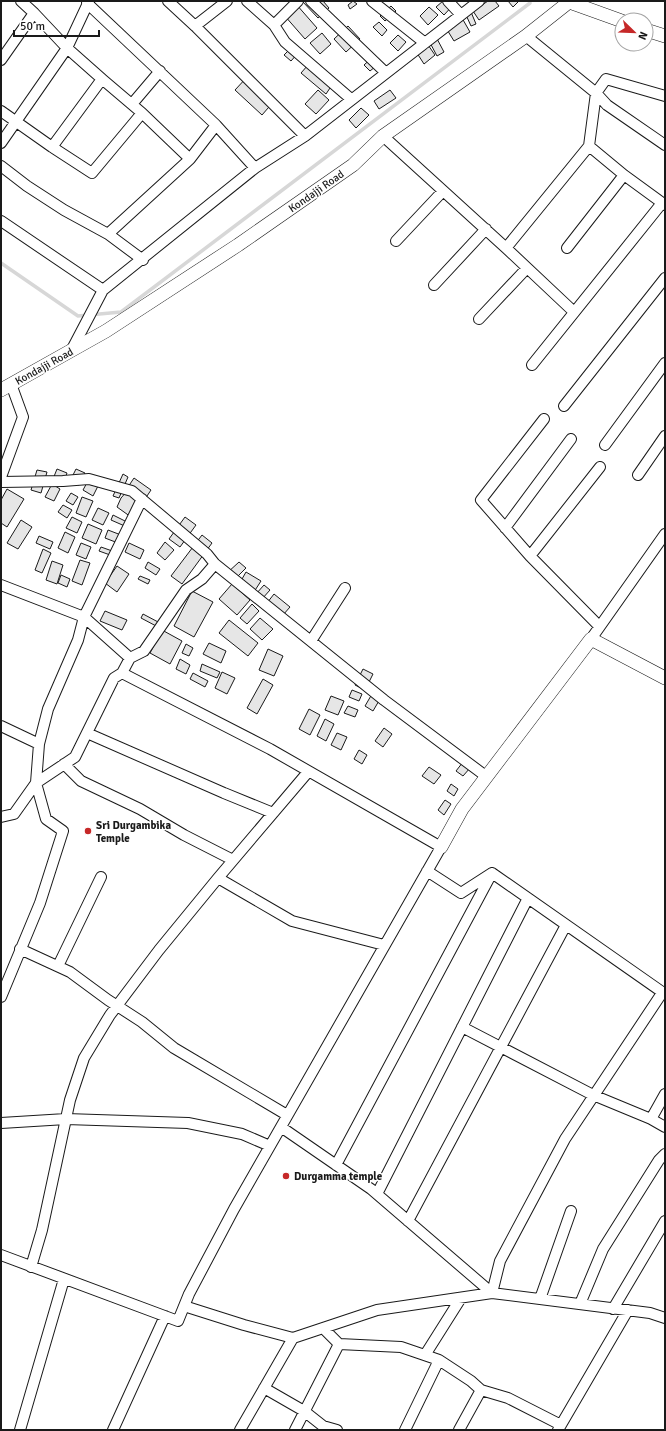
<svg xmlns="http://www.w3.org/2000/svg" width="666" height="1431" font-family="Signika,sans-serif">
<rect width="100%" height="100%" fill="#fff"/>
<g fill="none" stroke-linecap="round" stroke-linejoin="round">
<path stroke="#d7d7d7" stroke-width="3.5" d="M1,263l77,53 43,-4 409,-309"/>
</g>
<path fill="#e6e6e6" stroke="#1a1a1a" d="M302,1h21l6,7 -11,10z
M353,1l4,3 -7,5 -2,-4z
M443,1h10l2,2 -11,12 -8,-8z
M488,1h7l4,5 -20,14 -6,-9z
M508,1h11l-6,6z
M296,4l21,24 -12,11 -21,-24z
M391,6l5,5 -11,10 -5,-5z
M429,7l9,8 -10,10 -8,-9z
M471,12l5,12 -5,2 -5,-11z
M462,18l8,14 -16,9 -8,-13z
M379,22l8,8 -5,6 -9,-9z
M348,26l12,13 -14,13 -12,-13z
M322,33l9,11 -11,10 -10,-11z
M398,35l8,7 -8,9 -8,-8z
M435,35l9,17 -7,4 -9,-17z
M426,42l9,13 -11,9 -9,-14z
M292,47l6,6 -7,8 -7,-6z
M375,55l6,7 -11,9 -6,-6z
M308,65l24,20 -6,9 -25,-21z
M248,76l27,24 -13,15 -27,-25z
M318,90l11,10 -13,14 -11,-10z
M390,90l6,8 -17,11 -5,-8z
M361,108l8,7 -13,13 -7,-8z
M57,469l10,4 -4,11 -10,-5z
M76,469l9,4 -6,12 -9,-4z
M37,470l10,2 -6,21 -10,-3z
M123,474l5,3 -9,21 -6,-2z
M134,478l17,12 -6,9 -17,-12z
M89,479l10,5 -6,12 -10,-6z
M52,484l8,5 -6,12 -9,-4z
M7,489l17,10 -17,28 -6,-4v-23z
M128,490l15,10 -12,17 -14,-10 4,-9z
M71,493l7,4 -5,8 -7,-4z
M82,497l11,4 -7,16 -10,-4z
M63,505l9,5 -5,8 -9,-6z
M98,508l11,5 -6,12 -11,-5z
M113,515l16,8 -2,4 -16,-7z
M72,517l10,5 -5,11 -11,-5z
M185,517l11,8 -16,22 -11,-8z
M21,520l11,7 -14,22 -11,-6z
M88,524l14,6 -6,14 -14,-6z
M108,530l13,5 -3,8 -13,-5z
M65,532l10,5 -7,16 -10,-5z
M202,535l10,8 -30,41 -11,-8z
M39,536l14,6 -3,7 -14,-6z
M165,542l9,8 -9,10 -8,-7z
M81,543l10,4 -5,12 -10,-4z
M129,543l15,7 -4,9 -15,-7z
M101,547l14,5 -2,4 -14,-5z
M43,549l8,4 -9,20 -7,-3z
M80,560l10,3 -8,22 -10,-4z
M52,561l11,4 -6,19 -11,-4z
M148,562l12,7 -4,6 -11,-7z
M239,562l7,6 -12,12 -7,-7z
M117,566l12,8 -12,18 -12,-9z
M246,572l15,9 -9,14 -14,-9z
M61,575l9,4 -3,8 -9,-4z
M140,576l10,4 -2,4 -10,-5z
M232,584l18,16 -13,15 -18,-16z
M264,585l6,5 -8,9 -6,-5z
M192,591l21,11 -19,35 -20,-11z
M274,594l16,13 -7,8 -16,-12z
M252,604l7,7 -12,13 -7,-6z
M105,611l22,9 -5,10 -22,-9z
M143,614l17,9 -2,4 -17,-9z
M260,618l13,11 -11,11 -12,-11z
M229,620l29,23 -10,13 -29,-23z
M162,630l20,11 -12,23 -20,-11z
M209,643l17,8 -5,12 -18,-9z
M186,644l7,4 -4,8 -7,-3z
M268,649l15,7 -9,20 -15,-6z
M180,659l10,6 -4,9 -10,-5z
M202,664l18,8 -3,6 -17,-7z
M363,669l10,5 -8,16 -10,-5z
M222,672l13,6 -8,16 -12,-6z
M193,673l15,8 -3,6 -15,-8z
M263,679l10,6 -16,29 -10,-6z
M352,690l10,4 -3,7 -10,-4z
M372,694l8,5 -7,12 -8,-5z
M331,696l13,5 -6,14 -13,-5z
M348,706l10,4 -3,7 -11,-4z
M309,709l11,6 -10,20 -11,-6z
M325,719l9,5 -8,17 -9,-5z
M384,728l8,6 -9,13 -8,-6z
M337,733l10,4 -6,13 -10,-5z
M359,750l8,5 -5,9 -8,-5z
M463,762l7,6 -7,8 -7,-5z
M429,767l12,8 -7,9 -12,-8z
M451,784l7,5 -4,7 -7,-5z
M445,800l6,4 -7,11 -6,-5z"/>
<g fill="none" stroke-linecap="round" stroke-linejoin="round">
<g stroke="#1a1a1a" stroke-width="12">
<path id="minor" d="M89,1l-22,47 35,31 -50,68 40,26 50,-60 -40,-34
M168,1l27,25 32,-25
M247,1l27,24 24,-24
M311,1l74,71
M372,1l53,42
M448,1l13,14
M87,3l129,122 39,43
M274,25l11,17 66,57
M195,26l110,110
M526,36l70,57 11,12 58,40
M1,60l33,-47 -13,-12
M132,104l28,-33
M1,111l51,36
M383,136l123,112 68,64
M1,143l66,-95 -33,-35
M589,146l35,29 41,30
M190,159l26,-34
M1,166l26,20 37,24 44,24 35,26
M1,221l102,69 152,-122 50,-32 174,-135
M108,234l82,-75 -48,-46
M396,241l47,-50
M506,248l83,-102 7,-53 10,-14 59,17
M567,248l57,-73
M434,285l52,-56
M479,319l48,-51
M71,351l32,-61
M532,365l130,-162
M564,406l101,-128
M544,419l-63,81 49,56 69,70
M605,445l60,-82
M638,475l27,-39
M1,477l22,-60 -12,-33
M1,482l62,-1 26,-2 43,12 75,63 8,10 169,136 103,77
M505,528l66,-89
M530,556l70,-89
M1,585l83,32 46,41 -8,15 -8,5 -39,79 -39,26 3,-39 9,-35 30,-69 6,-23 58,-118
M591,639l74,-105
M311,641l34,-53
M130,658l14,-7 42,-61 16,-11 13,-15
M1,726l38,18
M87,733l137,60 49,20
M64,764l17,17 59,28 44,26 49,25
M1,817l13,-3 22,-31
M427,871l34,22 31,-20 173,121
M218,878l74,43 92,24
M20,949l50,23 38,28 34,22 32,26 113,67
M58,966l43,-89
M1,997l39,-94 23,-72 -17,-12 -10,-36
M462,1027l131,68 58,24 14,8
M651,1119l14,-25
M1,1123l65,-4 122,4 54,11 28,12
M281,1127l90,62 121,104 8,-32 65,-122 97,-146
M336,1165l156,-292
M377,1194l151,-296
M408,1221l158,-296
M1,1255l177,66 11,-27 45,-85 207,-362 -171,-98 -148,-76
M31,1267l11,-37 28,-130 14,-42 26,-43 49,-65 59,-72 90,-106
M540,1299l31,-88
M580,1304l23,-55 56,-89 6,-6
M184,1306l60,19 49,13 84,-28 115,-17 158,20 15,5
M613,1309l52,-88
M339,1344l62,3 38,13 -34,70
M425,1355l36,-57
M439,1360l32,21 10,9 27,8 53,27
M264,1388l40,23 19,15 14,4
M20,1430l44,-151
M113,1430l52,-114
M240,1430l53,-92
M295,1430l44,-86 -16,-16
M459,1430l22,-40
M558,1430l70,-120"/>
</g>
<g stroke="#1a1a1a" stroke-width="14">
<path id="tertiary" d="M646,30l19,6
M1,390l105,-59 132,-86 115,-80 30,-29 143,-100 43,-34 53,19
M441,847l21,-38 129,-170 74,39"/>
</g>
<use href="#minor" stroke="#fff" stroke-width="10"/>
<use href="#tertiary" stroke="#fff" stroke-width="13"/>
</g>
<g fill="#c62828" stroke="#fff" stroke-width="1.5">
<circle cx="88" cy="831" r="4"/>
<circle cx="286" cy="1176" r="4"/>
</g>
<g text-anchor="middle" stroke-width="3" stroke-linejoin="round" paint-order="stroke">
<g font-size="11" fill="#1a1a1a" stroke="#fff">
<text transform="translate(316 191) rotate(-35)" y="4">Kondajji Road</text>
<text transform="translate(44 366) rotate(-29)" y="4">Kondajji Road</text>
</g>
<g font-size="11" font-weight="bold" fill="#1a1a1a" stroke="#fff" text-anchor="start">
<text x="96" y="829">Sri Durgambika<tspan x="96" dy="13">Temple</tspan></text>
<text x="294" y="1180">Durgamma temple</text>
</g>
</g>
<rect width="666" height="1431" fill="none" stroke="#1a1a1a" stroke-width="4"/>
<g transform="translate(634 32) rotate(113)"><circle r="19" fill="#ffffff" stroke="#a3a3a3"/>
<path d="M0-3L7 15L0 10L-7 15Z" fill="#c62828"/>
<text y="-6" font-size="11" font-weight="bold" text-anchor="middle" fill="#1a1a1a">N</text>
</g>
<path d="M14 30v6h85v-6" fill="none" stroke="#1a1a1a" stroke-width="2"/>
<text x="20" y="30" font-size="12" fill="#1a1a1a" stroke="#ffffff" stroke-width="3" paint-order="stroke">50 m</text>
</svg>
